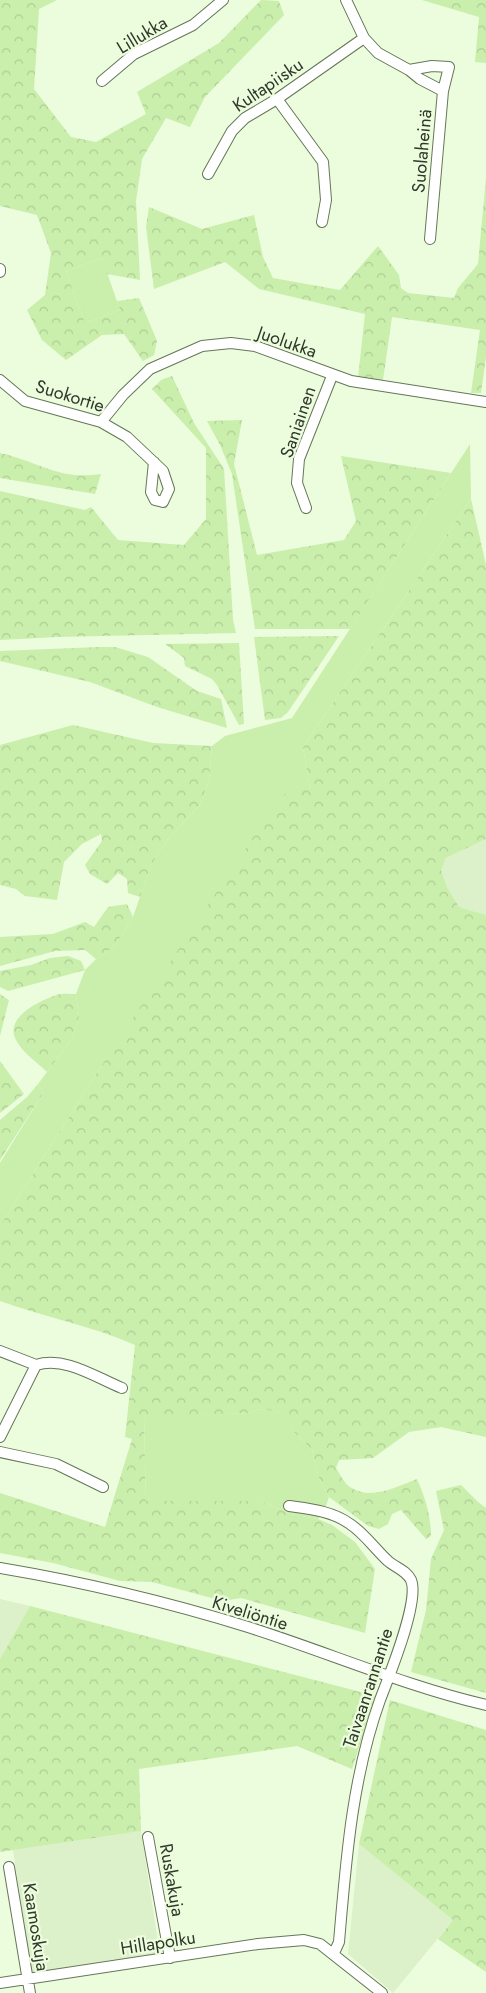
<svg xmlns="http://www.w3.org/2000/svg" width="486" height="1993" font-family="Jost,sans-serif">
<defs>
<pattern id="forest-crowns" width="20" height="18" patternUnits="userSpaceOnUse" patternTransform="scale(1.25)"><rect width="20" height="18" fill="#caeeac"/><path d="M2 6a3 3 0 1 1 6 0M12 15a3 3 0 1 1 6 0" fill="none" stroke="#aecd94"/></pattern>
</defs>
<rect width="100%" height="100%" fill="#ebfddc"/>
<path fill="#dcf0ca" d="M486,839v76l-27,-8 -12,-20 -6,-17 5,-12z
M0,1599l30,7 -30,53z
M141,1831l19,124 -128,20 -19,-125z
M359,1844l94,76 -60,73 -45,-39z"/>
<path fill="#caeeac" d="M102,258l18,52 -35,13 -19,-52z
M470,444l1,55 -168,248 7,42 -205,271 -105,166v-63l42,-68 1,-5 -5,-6 34,-45 7,-22 -3,-23 9,-24 11,-11 18,-12 19,-30 18,-52 17,-26 32,-34 9,-24 3,-35 13,-10 67,-18z
M259,1409l23,3 11,19 19,19 6,26 11,21 -4,12 -7,10 -27,-5 -31,-13h-114l-2,-85 105,-3z"/>
<path fill="url(#forest-crowns)" d="M0,0h57l-18,9 -5,80 37,48 25,5 50,-28 -9,-22 82,-49 42,-43 18,1 5,14 -79,82 -15,30 -24,-9 -24,41 -6,42 4,79 -33,-6 -5,-16 -36,13 19,52 35,-13 -3,-9 22,-3 18,43 -3,14 -11,6 -19,-27 -22,1 -36,25 -24,-20 -15,-30 18,-15 6,-42 -14,-38 -37,-9z
M422,0h64v63l-11,-1 4,-45z
M486,178v179l-5,36h-10l9,-63 -88,-13 -9,63 -25,-2 7,-64 -106,-25 -34,-27 -71,27 -8,-62 3,-20 53,22 52,-14 9,42 10,21 67,12 38,-44 21,29 2,13 7,5 46,5 4,-10 20,-24z
M172,376l22,47 30,46 9,151 3,13 -179,4 -57,3v-149l85,19 6,-3 27,33 66,5 22,-26v-71l-54,-59 9,-9z
M242,420l-8,44 23,91 87,-15 12,-19 -15,-65 110,17 -101,156h-95l-23,-155 -12,-29 -13,-24z
M0,453c25,5 48,19 74,22 9,1 19,0 27,-1l-6,20 -95,-16z
M471,499l15,66v274l-40,19 -5,12 6,17 12,20 27,8v522l-45,-10 -32,5 -36,26 -34,2 -3,8c4,6 8,15 14,19 21,14 46,0 67,-8 8,18 14,37 14,57l-5,3 -25,-29 -9,4 -4,10 -9,5 -11,-3 -39,-29 -11,-21 -6,-26 -19,-19 -12,-19 -22,-3 -10,4 -105,4 2,84h114l31,13 27,5 14,6 23,17 20,27 -10,64 -124,-35 -18,3 -71,-19 -32,-1 -67,-18 -53,-10v-60l105,34 27,-88 -7,-2 10,-92c-43,-19 -90,-28 -135,-44v-75l105,-166 176,-265 29,-6 -7,-42z
M339,636l-51,76 -7,6 -16,2 -11,-83z
M239,643l5,81 -5,1 -22,-40 -5,-6 -27,-13 -1,-8 -19,-14z
M99,647h16l33,10 49,34 24,8 6,29 -70,-21 -67,-25 -90,-21v-10z
M73,725l80,18 59,3 -3,35 -9,24 -32,34 -17,26 -11,32 -12,-4 -1,-14 -9,-6 -11,11 -17,-10 -5,-9 17,-24 -1,-7 -19,10 -18,18 -7,38 -32,-4 -9,-7 -16,-4v-140z
M127,904l6,13 -19,30 -18,12 -11,-9 -30,1 -55,15v-29l53,-3 32,-12 9,5 14,-20z
M68,956l13,5 4,9 -77,21 -8,-4v-16l31,-6 19,-7z
M0,994l9,6 -9,36z
M76,994l3,23 -7,22 -25,33c-10,-10 -26,-20 -32,-34 -9,-22 25,-37 41,-43 6,-2 14,-1 20,-1z
M0,1061l24,33 -24,19z
M38,1084l5,6 -1,5 -42,65v-40l27,-23z
M461,1485l17,17 8,6v185l-75,-21 15,-62 5,-51 13,-29 -8,-39z
M30,1606l346,90 -24,73 -55,-23 -158,23 2,62 -141,21v-193z
M390,1700l96,30v242l-48,-33 15,-19 -94,-76z"/>
<g fill="none" stroke-linecap="round" stroke-linejoin="round">
<g stroke="#667659" stroke-width="12">
<path id="minor" d="M346,0l18,38 14,15 31,17 23,-4 17,1 -6,24 -13,148
M409,70l11,9 23,12
M102,81l32,-27 59,-29 30,-25
M277,99l46,63 3,38 -4,22
M208,174l24,-43 13,-13 32,-19 87,-61
M0,269v3
M0,380l25,21 76,21 26,15 36,34 6,18 -6,13 -8,-2 -4,-8 3,-30
M101,422l22,-27 27,-26 52,-23 29,-3 24,3 96,35 135,21
M306,508l-9,-25 2,-24 33,-83
M0,1351l36,14
M0,1437l36,-72c29,-9 59,12 86,23
M0,1452l56,12 47,23
M289,1506c21,3 43,5 61,18 14,9 25,25 38,37 8,7 18,9 23,19 9,21 -22,96 -31,120 -28,78 -34,160 -41,242l-5,11
M0,1568c83,14 167,34 248,59 79,25 157,59 238,78
M148,1837l22,121
M9,1867l21,126
M0,1983l258,-39 46,-4 16,4 62,49"/>
</g>
<use href="#minor" stroke="#fff" stroke-width="10"/>
</g>
<g text-anchor="middle" stroke-width="4.5" stroke-linejoin="round" paint-order="stroke">
<g font-size="18" fill="#30372b" stroke="#ebfddc">
<text transform="translate(142 35) rotate(-31)" y="6">Lillukka</text>
<text transform="translate(268 85) rotate(-34)" y="6">Kultapiisku</text>
<text transform="translate(422 151) rotate(-85)" y="6">Suolaheinä</text>
<text transform="translate(287 342) rotate(19)" y="6">Juolukka</text>
<text transform="translate(70 396) rotate(17)" y="6">Suokortie</text>
<text transform="translate(298 422) rotate(-71)" y="6">Saniainen</text>
<text transform="translate(250 1613) rotate(17)" y="6">Kiveliöntie</text>
<text transform="translate(368 1688) rotate(-72)" y="6">Taivaanrannantie</text>
<text transform="translate(172 1880) rotate(80)" y="6">Ruskakuja</text>
<text transform="translate(36 1927) rotate(81)" y="6">Kaamoskuja</text>
<text transform="translate(158 1943) rotate(-9)" y="6">Hillapolku</text>
</g>
</g>
</svg>
